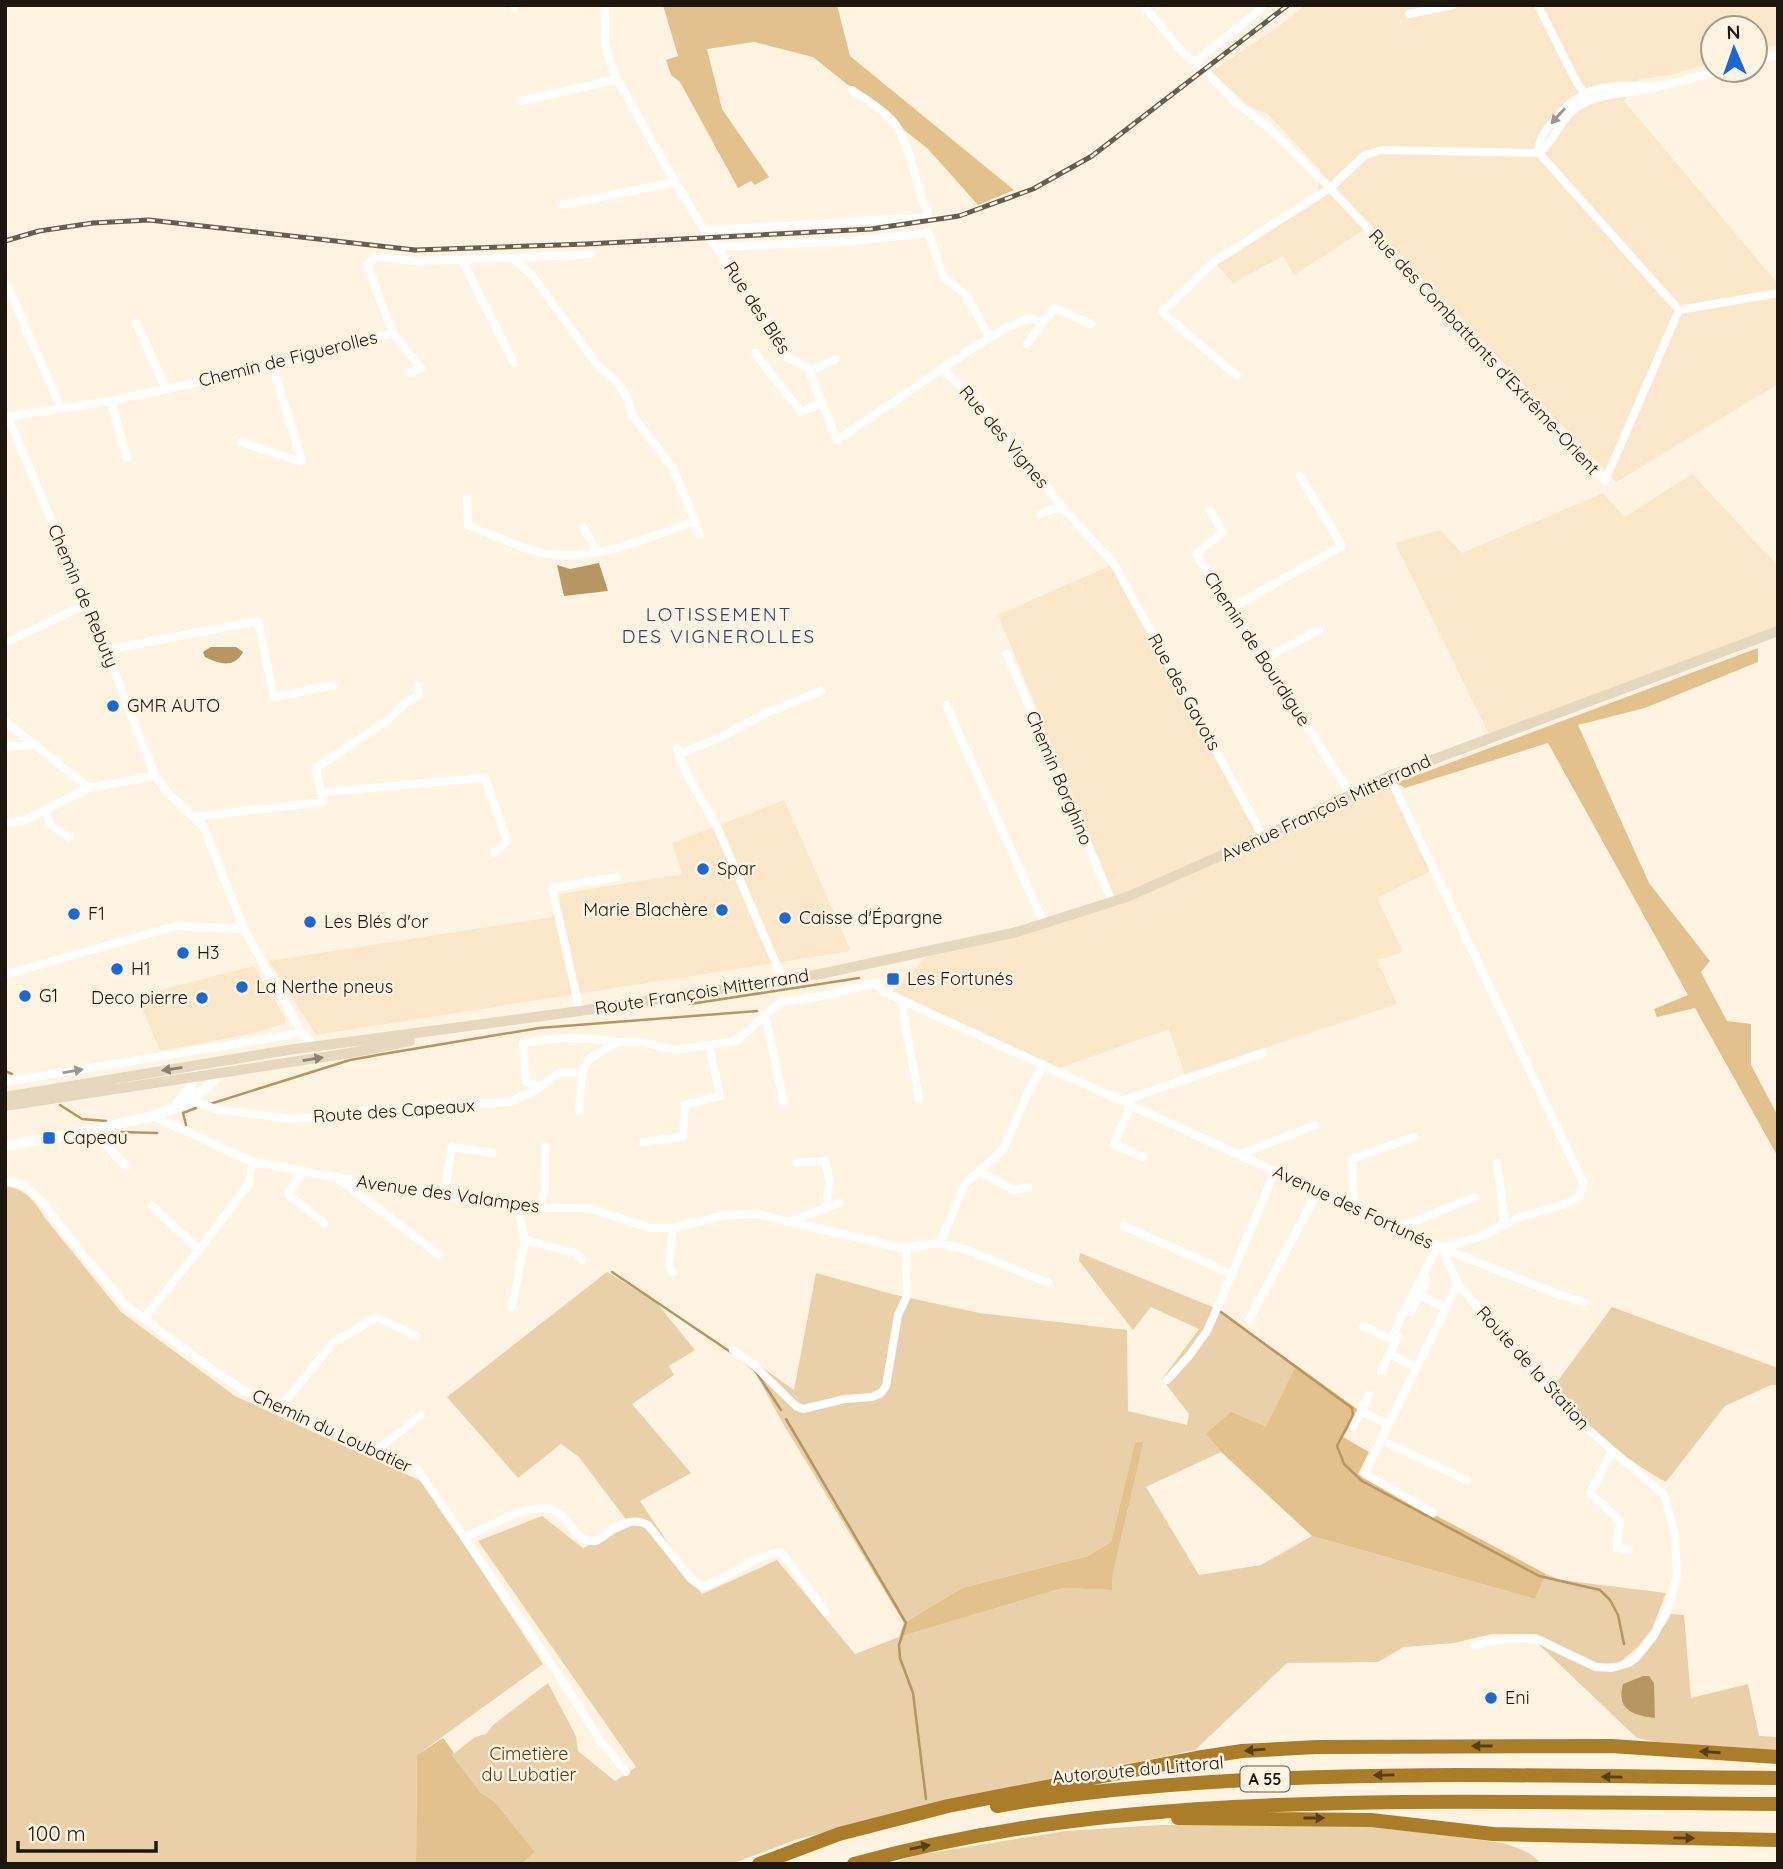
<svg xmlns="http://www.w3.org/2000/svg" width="1783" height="1869" font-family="Quicksand,sans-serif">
<rect width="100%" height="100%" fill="#fff3e1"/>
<path fill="#fbe7ca" d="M1305,5h473v40l-23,6v-23h-42v35l-47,13 -27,3 -15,22 154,183v100l-162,98 -191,-202 -55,-54 -76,49 -11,-19 -50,27 -19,-21 103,-67 3,-25 -53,-57 -17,-6 -39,-35 67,-45z
M1692,474l86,92v65l-288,105 -95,-193 45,-13 22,23 141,-60 22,24z
M1114,564l149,273 126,-61 44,94 -56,28 26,54 -26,8 20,44 -212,70 -16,-45 -110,39 -167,-76 39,-40 185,-52 -118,-285z
M784,800l67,151 -535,84 -47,-74 283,-44 8,-23 122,-20 -10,-31z
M254,966l32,53 -2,5 -39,11 -85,16 -23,-55z"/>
<path fill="#e9d0a9" d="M5,1186c21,3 30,15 40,32l76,94 114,84 188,86 120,182 -126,91 -1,109h-411z
M1080,1253l135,55 81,57 -30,63 -60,6 15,18 -75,35 53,88 62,-10 51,-29 223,63 11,-25 15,6 105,13 -14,36 -14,18 -19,16 -19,1 -64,-30h-44l-38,9 -50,4 -26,15 -91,1 -92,87 -261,53 -139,37 -64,24h-210l14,-12 -40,-50 -14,-9 -29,-38 23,-18 11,-3 7,-9 55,-42 28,53 2,15 37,30 21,-14 -158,-226 64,-25 41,32 48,-22 -52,-69 -18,-13 -43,34 -71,-81 160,-125 49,30 39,48 -26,16 5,9 -42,29 59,69 -51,28 62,93 75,-34 78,94 44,-17 164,-49 49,2 1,-17 31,-132 -9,1 -24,100 -23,14 -126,32 -58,35 -122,-201 -26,-48 -27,-24 3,-4 62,44 22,-117 80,22 83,18 148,17 1,81 59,14 2,-11 -27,-35 37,-50 -48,-22 -18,23 -54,-69z
M1612,1307l166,61v17h-7l-46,21 -59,76c-44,-24 -81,-57 -112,-96z
M1671,1614l13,1 7,83 57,-14 11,52 19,1v15l-121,-10 -20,-4 -99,-94c71,35 89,45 133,-30z
M1348,1824l149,18c17,4 32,8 45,22h-652l28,-9 148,-24 95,-6z"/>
<path fill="#e3c18c" d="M663,5h174l13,51 164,134 -36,15 -50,-56 -115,-92 -59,-15 -47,7 15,60 47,68 -14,8 -4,-4 -13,7 -58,-106 -9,-7 -5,-15 12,-4z
M1758,648v14l-113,46 -67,17 71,158 61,78 -9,11 26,49 24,3v41l27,51v41l-83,-149 -38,9 -3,-8 34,-14 -140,-252 -143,45 -9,-5z
M1296,1365l64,46 -17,26 26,15 -11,22 188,100 -11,25 -223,-63 -91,-84 -15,-18 25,-22 35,15z
M1144,1441l-31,132 -1,17 -49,-2 -164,49 5,-14 58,-35 126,-32 23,-14 24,-100z
M443,1738l11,15 -2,2 29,38 14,9 40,50 -14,12h-105l1,-109z"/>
<path fill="#b89662" d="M599,563l9,28 -44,5 -7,-31 13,4z
M211,647h25l7,5c-9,17 -24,12 -38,5l-2,-5z
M1643,1676h6l5,7 1,35c-22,-3 -39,-8 -32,-34z"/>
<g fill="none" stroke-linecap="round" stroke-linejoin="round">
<path stroke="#b89662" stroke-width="2.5" d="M690,1004l169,-26
M5,1071l7,3
M210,1104l140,-44 33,-6 156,-26 218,-17
M60,1105l22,14 24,2
M186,1125l-3,-12 13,-5
M121,1132l36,1
M612,1272l120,81
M1221,1312l131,96 1,7 -16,31 7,18 18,17 177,95 61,14 10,10 8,15 6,29
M756,1372l25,38
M786,1419l120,204 -7,22 1,13 13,35 13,106"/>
<path stroke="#fff" stroke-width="8" d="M514,5v2
M605,5v39l5,17 7,18 58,103 33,54 67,95 12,26 21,11 29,72 105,-71 37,33 85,107
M1143,5l41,49 21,16 29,31 36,28 60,59 -116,74 -52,50 75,64
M1538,5l39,78 9,12
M1409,14l44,-9
M1755,61l23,-6
M1195,62l67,-54
M1664,86c-51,0 -79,-7 -113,38 -7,9 -14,17 -12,29 16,-12 20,-33 37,-45 20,-14 45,-14 68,-18 26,-5 52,-13 78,-20
M522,101l95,-22
M1382,150l157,3 140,157 -74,171 -275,-293 35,-33z
M562,205l113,-23
M705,230l117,-6c33,-4 66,-4 99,-6l6,-3 1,-4 -5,-9c-8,-23 -15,-65 -31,-82 -11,-12 -27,-21 -40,-30
M716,247l136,-6 76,-8 16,44 22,18 24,43
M512,258l79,-4
M462,260l52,103
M7,285l54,123
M1679,310l99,-17
M136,322l30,67
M393,333l28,35 -11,5
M1027,344l15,-21
M755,353l46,59 21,-9
M942,369c17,-11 71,-50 90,-50 5,0 6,2 10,4l13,-15 36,16
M810,371l25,-12
M111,401l16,57
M5,417l106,-16 162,-35 120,-33 -26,-68 9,-8 40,4 96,-3 19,16 68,93 18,15 11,17 4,16 41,53 22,53c-48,17 -105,44 -157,31 -23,-6 -47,-18 -70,-27l-1,-27
M8,417l98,233 49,126 13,17 35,33 41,103 58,104 12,13
M241,442l61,20 -29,-96
M1210,511l13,21 -27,22 155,241
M1041,514l11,-5h12l50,55 149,273
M695,521l5,13
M583,527l14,24
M1231,608l111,-62 -42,-70
M5,643l82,-39
M106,650l152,-29 16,76 60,-12
M1007,654l105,248
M1264,659l55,-29
M946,705l98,218
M5,721l84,67 66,-12
M5,747l29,-3
M677,748l10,26 31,55 65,151
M679,754l42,-17 45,-24 55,-22
M323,792l162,-14 22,63 -13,12
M46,810l3,14 20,13
M193,817l130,-15 -7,-34 72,-48 16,-16 14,-8v-9
M5,823l21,-3 63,-32
M5,972l3,2 168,-48 68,3
M901,1000l18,99
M580,1011l-28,-123 65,-11
M765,1015l19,88
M5,1082l297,-49
M540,1086l-14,-4 -3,-38c32,-8 62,-7 94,-2
M188,1099l28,10 72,10 46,-3 39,-7 137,-7 24,-11 25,-18h23l7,-14 28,-17h24l36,8 59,-9 45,-39 42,-6 54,-13 5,8 560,257 40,-12 35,-18 45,-13 17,-8 4,-15 -194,-406
M1122,1101l141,-48
M1131,1105l-17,39 29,13
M579,1110l3,-37
M153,1116l100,46 82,15 183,31h70l62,20h23l53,-13 31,-1 144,34 39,-5 27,7 81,33
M92,1130l34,36
M642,1142l41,-5 2,-32 35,-9 -11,-51
M1239,1155l76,-30
M797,1163l28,-2 5,21 -5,26
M1497,1163l8,61
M303,1171l-15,23 36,29
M980,1172l34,18 14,-3
M337,1178l101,76
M5,1181l20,4 17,17 41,53 45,52 86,64 44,28 159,70 139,202 44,69 26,32
M444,1195l8,-48 41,6
M152,1206l47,44
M1354,1207l-2,-48 62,-22
M537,1209l8,-18v-44
M790,1221l50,-18
M1124,1226l108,48 43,-103
M673,1228l-4,38 4,6
M1398,1228l77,-31
M525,1240l50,13 7,7
M940,1243l25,-59 38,-34 25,-58 16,-27
M1442,1248l16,36 110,128 96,83 11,39 2,42 -9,33 -15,28 -18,22 -6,4 -17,5 -17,-1 -55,-27 -16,-2 -34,3 -15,5
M1442,1248l118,47 24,7
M1458,1284l-77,156 85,40
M1420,1295l26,13
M512,1307l13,-67 -7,-32
M1411,1312l16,-32
M144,1318l55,-68 49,-65 5,-23
M1249,1320l69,-129
M1363,1326l27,13 48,-93
M733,1350l22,16 41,40 7,3 42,-10 27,-2 9,-4 5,-7 12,-71 9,-19 -1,-49
M1390,1354l27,14
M1381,1371l17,-34
M1167,1380l22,-24 18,-25 25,-57
M279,1408l55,-66 43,-25 39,19
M1361,1411l28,14
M1353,1427l16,-32
M1381,1440l-16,34 68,39
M376,1451l45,-36
M1612,1452l-22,41 30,28 -3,26 12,3
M464,1538c22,-10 65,-37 89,-28 17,6 22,34 43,31 17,-10 31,-27 52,-16l43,54 11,8c24,-6 57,-36 80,-34l44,60"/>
<path stroke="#fff" stroke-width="10" d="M174,1108l16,-20 2,-10 6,-6
M5,1146l87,-16 61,-14 37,-14 31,-29"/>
<path stroke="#e6d8bf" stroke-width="10" d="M5,1097l283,-47 292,-39 240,-37 197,-42 110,-35 136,-60 126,-61 389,-145
M5,1106l345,-53 60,-12"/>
<path stroke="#ab7d29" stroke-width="14" d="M997,1806c71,-13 143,-19 215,-24 188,-12 377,-5 566,-4
M1178,1818l193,2 122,14 285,6
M759,1864l80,-30 109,-28 248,-48 46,-7 75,-4 294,-1 167,11
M854,1864c179,-50 363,-60 549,-62 125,-1 250,1 375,2"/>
<g stroke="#655d52" stroke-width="5">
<path id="rail" d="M5,241l34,-10 54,-8 56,-3 266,30 171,-6 285,-15 88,-13 74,-27 59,-33 196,-151"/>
</g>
<use href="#rail" stroke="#fff3e1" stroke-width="2.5" stroke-dasharray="8" stroke-linecap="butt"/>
</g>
<defs><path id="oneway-solid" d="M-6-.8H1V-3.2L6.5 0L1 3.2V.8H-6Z" transform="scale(1.75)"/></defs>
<g fill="#999693">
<use href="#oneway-solid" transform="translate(1558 116) rotate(132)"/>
<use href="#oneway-solid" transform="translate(73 1071) rotate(-10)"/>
</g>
<g fill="#8b816f">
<use href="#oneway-solid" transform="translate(313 1059) rotate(-9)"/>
<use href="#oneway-solid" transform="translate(172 1069) rotate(171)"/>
</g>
<g fill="#553f19">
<use href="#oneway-solid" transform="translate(1482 1746) rotate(180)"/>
<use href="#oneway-solid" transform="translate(1255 1750) rotate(175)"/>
<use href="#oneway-solid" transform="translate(1710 1752) rotate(-176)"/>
<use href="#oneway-solid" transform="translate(1384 1775) rotate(179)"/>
<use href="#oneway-solid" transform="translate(1612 1777) rotate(-179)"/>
<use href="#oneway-solid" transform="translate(1314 1818)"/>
<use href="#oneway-solid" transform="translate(1684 1838) rotate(1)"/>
<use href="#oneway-solid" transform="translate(920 1847) rotate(-12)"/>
</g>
<g fill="#1968d3" stroke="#fff3e1" stroke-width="2.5">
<circle cx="113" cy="706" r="7"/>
<circle cx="703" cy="869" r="7"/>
<circle cx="722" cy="910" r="7"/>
<circle cx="74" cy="914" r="7"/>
<circle cx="785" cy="918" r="7"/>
<circle cx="310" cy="922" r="7"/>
<circle cx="183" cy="953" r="7"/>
<circle cx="117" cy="969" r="7"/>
<rect x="886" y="972" width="14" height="14" rx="3.5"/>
<circle cx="242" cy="987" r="7"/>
<circle cx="25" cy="996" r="7"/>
<circle cx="202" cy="998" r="7"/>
<rect x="42" y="1131" width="14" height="14" rx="3.5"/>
<circle cx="1491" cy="1698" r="7"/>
</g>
<g text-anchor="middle" stroke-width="5" stroke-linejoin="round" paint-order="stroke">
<rect fill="#fff3e1" stroke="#60584d" stroke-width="2" x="1240.5" y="1766.5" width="49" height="25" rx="5"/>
<g font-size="16" font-weight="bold" fill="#1c160e">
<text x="1265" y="1785">A 55</text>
</g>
<g font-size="18" fill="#1c160e" stroke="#fff3e1">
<text transform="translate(757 308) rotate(57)" y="6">Rue des Blés</text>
<text transform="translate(1484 352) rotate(47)" y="6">Rue des Combattants d'Extrême-Orient</text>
<text transform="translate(288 359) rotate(-14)" y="6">Chemin de Figuerolles</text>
<text transform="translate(1004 437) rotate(50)" y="6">Rue des Vignes</text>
<text transform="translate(83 596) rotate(67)" y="6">Chemin de Rebuty</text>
<text transform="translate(1257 649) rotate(57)" y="6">Chemin de Bourdigue</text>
<text transform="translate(1184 692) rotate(61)" y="6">Rue des Gavots</text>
<text transform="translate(1059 778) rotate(67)" y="6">Chemin Borghino</text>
<text transform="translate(1326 808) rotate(-25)" y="6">Avenue François Mitterrand</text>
<text transform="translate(702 992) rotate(-9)" y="6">Route François Mitterrand</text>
<text transform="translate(394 1111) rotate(-4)" y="6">Route des Capeaux</text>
<text transform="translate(448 1194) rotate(8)" y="6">Avenue des Valampes</text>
<text transform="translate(1353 1207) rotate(25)" y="6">Avenue des Fortunés</text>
<text transform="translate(1533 1368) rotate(48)" y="6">Route de la Station</text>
<text transform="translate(332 1431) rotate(25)" y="6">Chemin du Loubatier</text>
<text transform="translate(1138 1770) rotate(-5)" y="6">Autoroute du Littoral</text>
</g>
<g font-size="18" fill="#1c160e" stroke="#fff3e1" text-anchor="start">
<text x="127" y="712">GMR AUTO</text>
<text x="717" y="875">Spar</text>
<text x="708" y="916" text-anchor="end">Marie Blachère</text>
<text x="88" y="920">F1</text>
<text x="799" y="924">Caisse d'Épargne</text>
<text x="324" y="928">Les Blés d'or</text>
<text x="197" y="959">H3</text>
<text x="131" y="975">H1</text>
<text x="907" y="985">Les Fortunés</text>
<text x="256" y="993">La Nerthe pneus</text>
<text x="39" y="1002">G1</text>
<text x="188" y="1004" text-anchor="end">Deco pierre</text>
<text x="63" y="1144">Capeau</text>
<text x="1505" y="1704">Eni</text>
</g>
<g font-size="18" fill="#563e14" stroke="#fff3e1">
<text x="529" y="1760">Cimetière<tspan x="529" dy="21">du Lubatier</tspan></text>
</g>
<g font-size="19" letter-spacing="2" fill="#23477d" stroke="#fff3e1">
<text x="719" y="621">LOTISSEMENT<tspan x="719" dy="22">DES VIGNEROLLES</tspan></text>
</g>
</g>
<rect width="1783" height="1869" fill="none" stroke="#1c160e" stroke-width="14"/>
<g transform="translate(1734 49) rotate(358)"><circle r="33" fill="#fff3e1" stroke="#a49b8d" stroke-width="2"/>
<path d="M0-5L12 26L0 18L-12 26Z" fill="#1968d3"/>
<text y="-10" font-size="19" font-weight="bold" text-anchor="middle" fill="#1c160e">N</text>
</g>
<path d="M18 1841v10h138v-10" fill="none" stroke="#1c160e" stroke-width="3.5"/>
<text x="28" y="1841" font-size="21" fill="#1c160e" stroke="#fff3e1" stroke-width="5" paint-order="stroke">100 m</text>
</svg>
